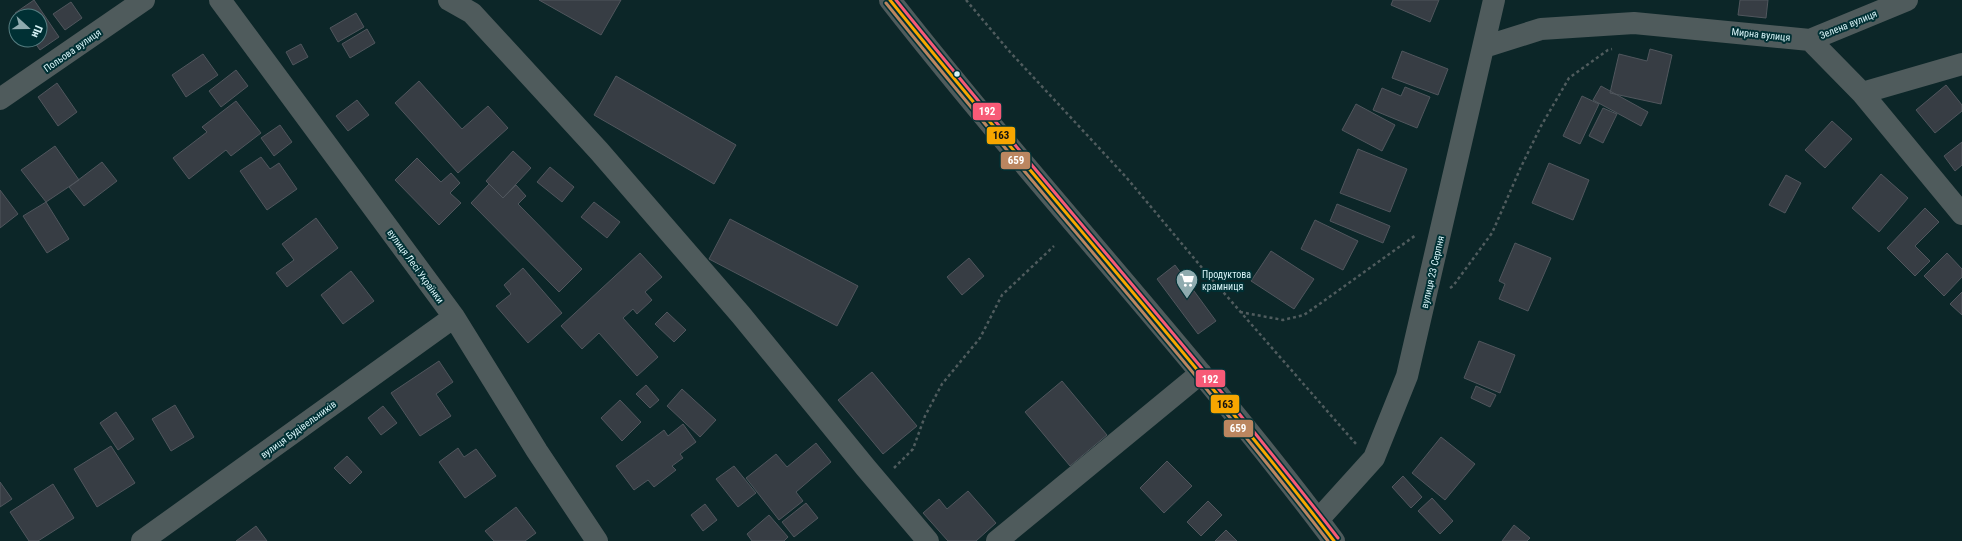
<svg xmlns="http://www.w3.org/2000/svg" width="1962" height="541" font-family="'Roboto Condensed',sans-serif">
<rect width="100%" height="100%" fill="#0c2628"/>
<path fill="#373d44" stroke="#50565d" d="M34,0l25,37 -19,13 -7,-10h7v-24h-23l-2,-3z
M539,0h82l-20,35z
M1393,0h46l-9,22 -39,-17z
M1740,0h28l-2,18 -28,-3z
M71,2l11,16 -17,12 -12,-16z
M356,13l8,14 -26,15 -8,-14z
M367,29l8,14 -25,15 -8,-14z
M301,44l7,13 -15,8 -7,-13z
M1650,49l22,6 -11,49 -51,-11 9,-39 28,7z
M1402,51l46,18 -10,26 -46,-17z
M203,54l15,21 -32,22 -14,-22z
M236,70l12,16 -27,21 -12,-16z
M616,76l120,69 -22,39 -120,-69z
M419,81l43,48 26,-23 20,22 -50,45 -63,-70z
M57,83l20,29 -19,14 -20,-29z
M1946,85l16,20v6l-27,22 -19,-23z
M1601,86l47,26 -7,14 -48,-26z
M1405,87l25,10 -13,31 -44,-18 9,-22 19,8z
M1582,96l17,8 -19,40 -17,-8z
M357,100l12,15 -21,16 -12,-15z
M236,101l25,32 -30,23 -5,-6 -37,29 -16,-21 34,-26 -5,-5z
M1356,104l39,21 -13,26 -40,-21z
M1603,108l14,6 -14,29 -14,-7z
M1832,121l20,18 -27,29 -20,-18z
M280,125l12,17 -18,14 -13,-18z
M1962,142v23l-7,6 -11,-15z
M55,146l24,34 -33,22 -25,-32z
M1358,149l49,20 -17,43 -50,-19z
M513,151l18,17 -28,30 -17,-17z
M261,157l9,12 9,-6 18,26 -30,21 -27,-39z
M417,158l24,24 10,-9 9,10 -10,10 11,10 -22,22 -44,-45z
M102,162l15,19 -33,25 -15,-19z
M1549,163l40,17 -16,40 -41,-17z
M550,167l24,20 -12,15 -25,-20z
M1881,174l27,24 -29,34 -27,-24z
M1786,175l15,8 -16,30 -16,-8z
M489,184l14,14 13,-13 10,11 -8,8 64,65 -23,23 -88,-89z
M0,190l18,24 -18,14z
M46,202l23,37 -22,14 -24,-37z
M594,202l26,20 -13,16 -26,-21z
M1337,204l53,22 -7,17 -53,-22z
M1925,208l14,14 -24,24 15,15 -15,15 -28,-28z
M316,218l22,30 -51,39 -11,-14 18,-13 -12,-16z
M730,219l128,67 -21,40 -128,-67z
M1315,220l43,21 -15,29 -42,-21z
M1515,243l36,15 -23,53 -29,-12 6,-15 -6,-3z
M1271,251l43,28 -20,30 -43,-28z
M640,253l22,24 -17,15 7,8 -15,14 -4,-5 -10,9 35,39 -21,19 -38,-43 -17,16 -21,-23z
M1947,253l15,16v8l-18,19 -20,-20z
M969,258l15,18 -22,19 -15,-18z
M1175,265l41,56 -18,13 -41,-55z
M523,268l39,45 -34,30 -32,-37 15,-12 -7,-9z
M351,271l23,30 -31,23 -22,-29z
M1962,292v23l-12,-11z
M667,312l19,18 -12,12 -19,-18z
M1479,341l36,14 -15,38 -36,-15z
M439,361l14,21 -17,12 15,22 -31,20 -29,-43z
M872,372l45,54 -34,28 -45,-54z
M1062,381l45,54 -37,31 -45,-54z
M646,385l13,15 -9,8 -14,-14z
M1476,386l20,9 -6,12 -19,-9z
M682,389l34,31 -16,17 -33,-31z
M620,400l21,22 -19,19 -21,-23z
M175,405l19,32 -23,14 -19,-32z
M383,406l14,17 -16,12 -13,-17z
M116,412l18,27 -16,11 -18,-27z
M683,424l13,18 -16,12 3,4 -11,8 4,4 -22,17 -6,-7 -14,10 -18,-24 48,-36 4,6z
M1441,437l34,27 -30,36 -33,-27z
M816,443l15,19 -35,30 7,9 -24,19 -33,-42 30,-24 11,13z
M111,446l24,37 -38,24 -23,-38z
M458,448l6,9 12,-8 20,27 -31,22 -26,-36z
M347,456l15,16 -12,12 -16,-16z
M1167,461l25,25 -28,27 -24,-25z
M734,466l22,27 -18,14 -22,-28z
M1403,476l19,21 -11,11 -19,-21z
M0,482l12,17 -12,8z
M53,484l21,34 -36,23h-9l-19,-29z
M968,491l28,32 -20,18h-28l-25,-28 16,-14 8,10z
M1432,498l21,23 -13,13 -22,-23z
M1208,501l14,14 -21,21 -14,-14z
M806,503l12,15 -24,19 -12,-15z
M705,504l12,16 -14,11 -12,-16z
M516,507l20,26 -11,8h-31l-9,-10z
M769,515l19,22 -4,4h-32l-5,-7z
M1514,525l16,13 -3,3h-25z
M256,526l11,15h-31z
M1226,530l11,11h-22z"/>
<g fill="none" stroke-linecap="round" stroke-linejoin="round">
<path stroke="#505c5e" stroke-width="2.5" stroke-dasharray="3 3" stroke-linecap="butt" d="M966,0l44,52 116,125 77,92 153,175
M1450,288l3,-2 39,-53 28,-64 21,-43 28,-48 39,-28 4,-1
M1240,312l43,8 21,-5 112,-80
M894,468l19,-19 12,-33 17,-32 38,-46 22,-43 52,-49"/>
<path stroke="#4f5b5c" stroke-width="22" d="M220,0l234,317 83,134 60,90
M449,0l23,13 127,138 142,164 125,153 62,73
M890,0c144,184 304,354 444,541
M1810,40l97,-40
M1484,47l57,-18 93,-6 176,17 52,53 100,121
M1862,93l100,-29
M0,99l144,-99
M1318,520l56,-62 33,-82 87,-376
M142,541l312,-224
M997,541l204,-168"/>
<g stroke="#003034" stroke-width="6">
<path id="bus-1" d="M890,0c146,182 302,356 444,541"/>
</g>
<g stroke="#003034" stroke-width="6">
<path id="bus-2" d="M886,3c145,181 300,354 442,538"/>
</g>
<g stroke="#003034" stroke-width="6">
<path id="bus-3" d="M896,0c145,181 300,354 442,538"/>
</g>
<use href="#bus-1" stroke="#f7a600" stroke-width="3"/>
<use href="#bus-2" stroke="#bb8660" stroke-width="3"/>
<use href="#bus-3" stroke="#f75a77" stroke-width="3"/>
</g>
<defs>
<g id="supermarket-pin" transform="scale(1.15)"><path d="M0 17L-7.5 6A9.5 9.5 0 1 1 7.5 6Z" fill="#8fabaf" stroke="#003034"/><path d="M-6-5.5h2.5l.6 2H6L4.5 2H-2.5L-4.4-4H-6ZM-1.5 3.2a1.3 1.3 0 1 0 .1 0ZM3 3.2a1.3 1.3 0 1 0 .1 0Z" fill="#fff"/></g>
</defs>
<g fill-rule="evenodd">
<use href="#supermarket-pin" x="1187" y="280"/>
</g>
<circle fill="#d6f3f7" stroke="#003034" stroke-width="1.5" cx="957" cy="74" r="3.5"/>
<g text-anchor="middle" stroke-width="4" stroke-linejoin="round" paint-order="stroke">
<g font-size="10" fill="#d6f3f7" stroke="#003034">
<text transform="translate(1848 24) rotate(-22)" y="4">Зелена вулиця</text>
<text transform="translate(1761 34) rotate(6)" y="4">Мирна вулиця</text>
<text transform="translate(72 50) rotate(-35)" y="4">Польова вулиця</text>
<text transform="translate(416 266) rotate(54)" y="4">вулиця Лесі Українки</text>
<text transform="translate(1432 272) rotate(-77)" y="4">вулиця 23 Серпня</text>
<text transform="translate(298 429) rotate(-36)" y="4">вулиця Будівельників</text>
</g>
<g font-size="10" fill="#d6f3f7" stroke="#003034" text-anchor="start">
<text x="1202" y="278">Продуктова<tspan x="1202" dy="12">крамниця</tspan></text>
</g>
</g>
<g stroke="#003034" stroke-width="1.5">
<rect x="972" y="102" width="30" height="19" rx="4" fill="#f75a77"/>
<rect x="986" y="126" width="30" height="19" rx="4" fill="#f7a600"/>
<rect x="1000" y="151" width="31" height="19" rx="4" fill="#bb8660"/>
<rect x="1195" y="369" width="31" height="19" rx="4" fill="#f75a77"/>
<rect x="1210" y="394" width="30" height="20" rx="4" fill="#f7a600"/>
<rect x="1223" y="419" width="31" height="19" rx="4" fill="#bb8660"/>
</g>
<g font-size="11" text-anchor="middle" font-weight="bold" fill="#fff">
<text x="987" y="115">192</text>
<text x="1016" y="164">659</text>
<text x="1210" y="383">192</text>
<text x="1238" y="432">659</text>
</g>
<g font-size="11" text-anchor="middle" font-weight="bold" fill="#111">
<text x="1001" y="139">163</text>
<text x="1225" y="408">163</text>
</g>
<g transform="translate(28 28) rotate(111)"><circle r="19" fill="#003034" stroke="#567e82"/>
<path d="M0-3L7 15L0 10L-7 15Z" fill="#8fabaf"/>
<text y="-6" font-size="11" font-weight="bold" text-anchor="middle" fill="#d6f3f7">Пн</text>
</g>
</svg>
